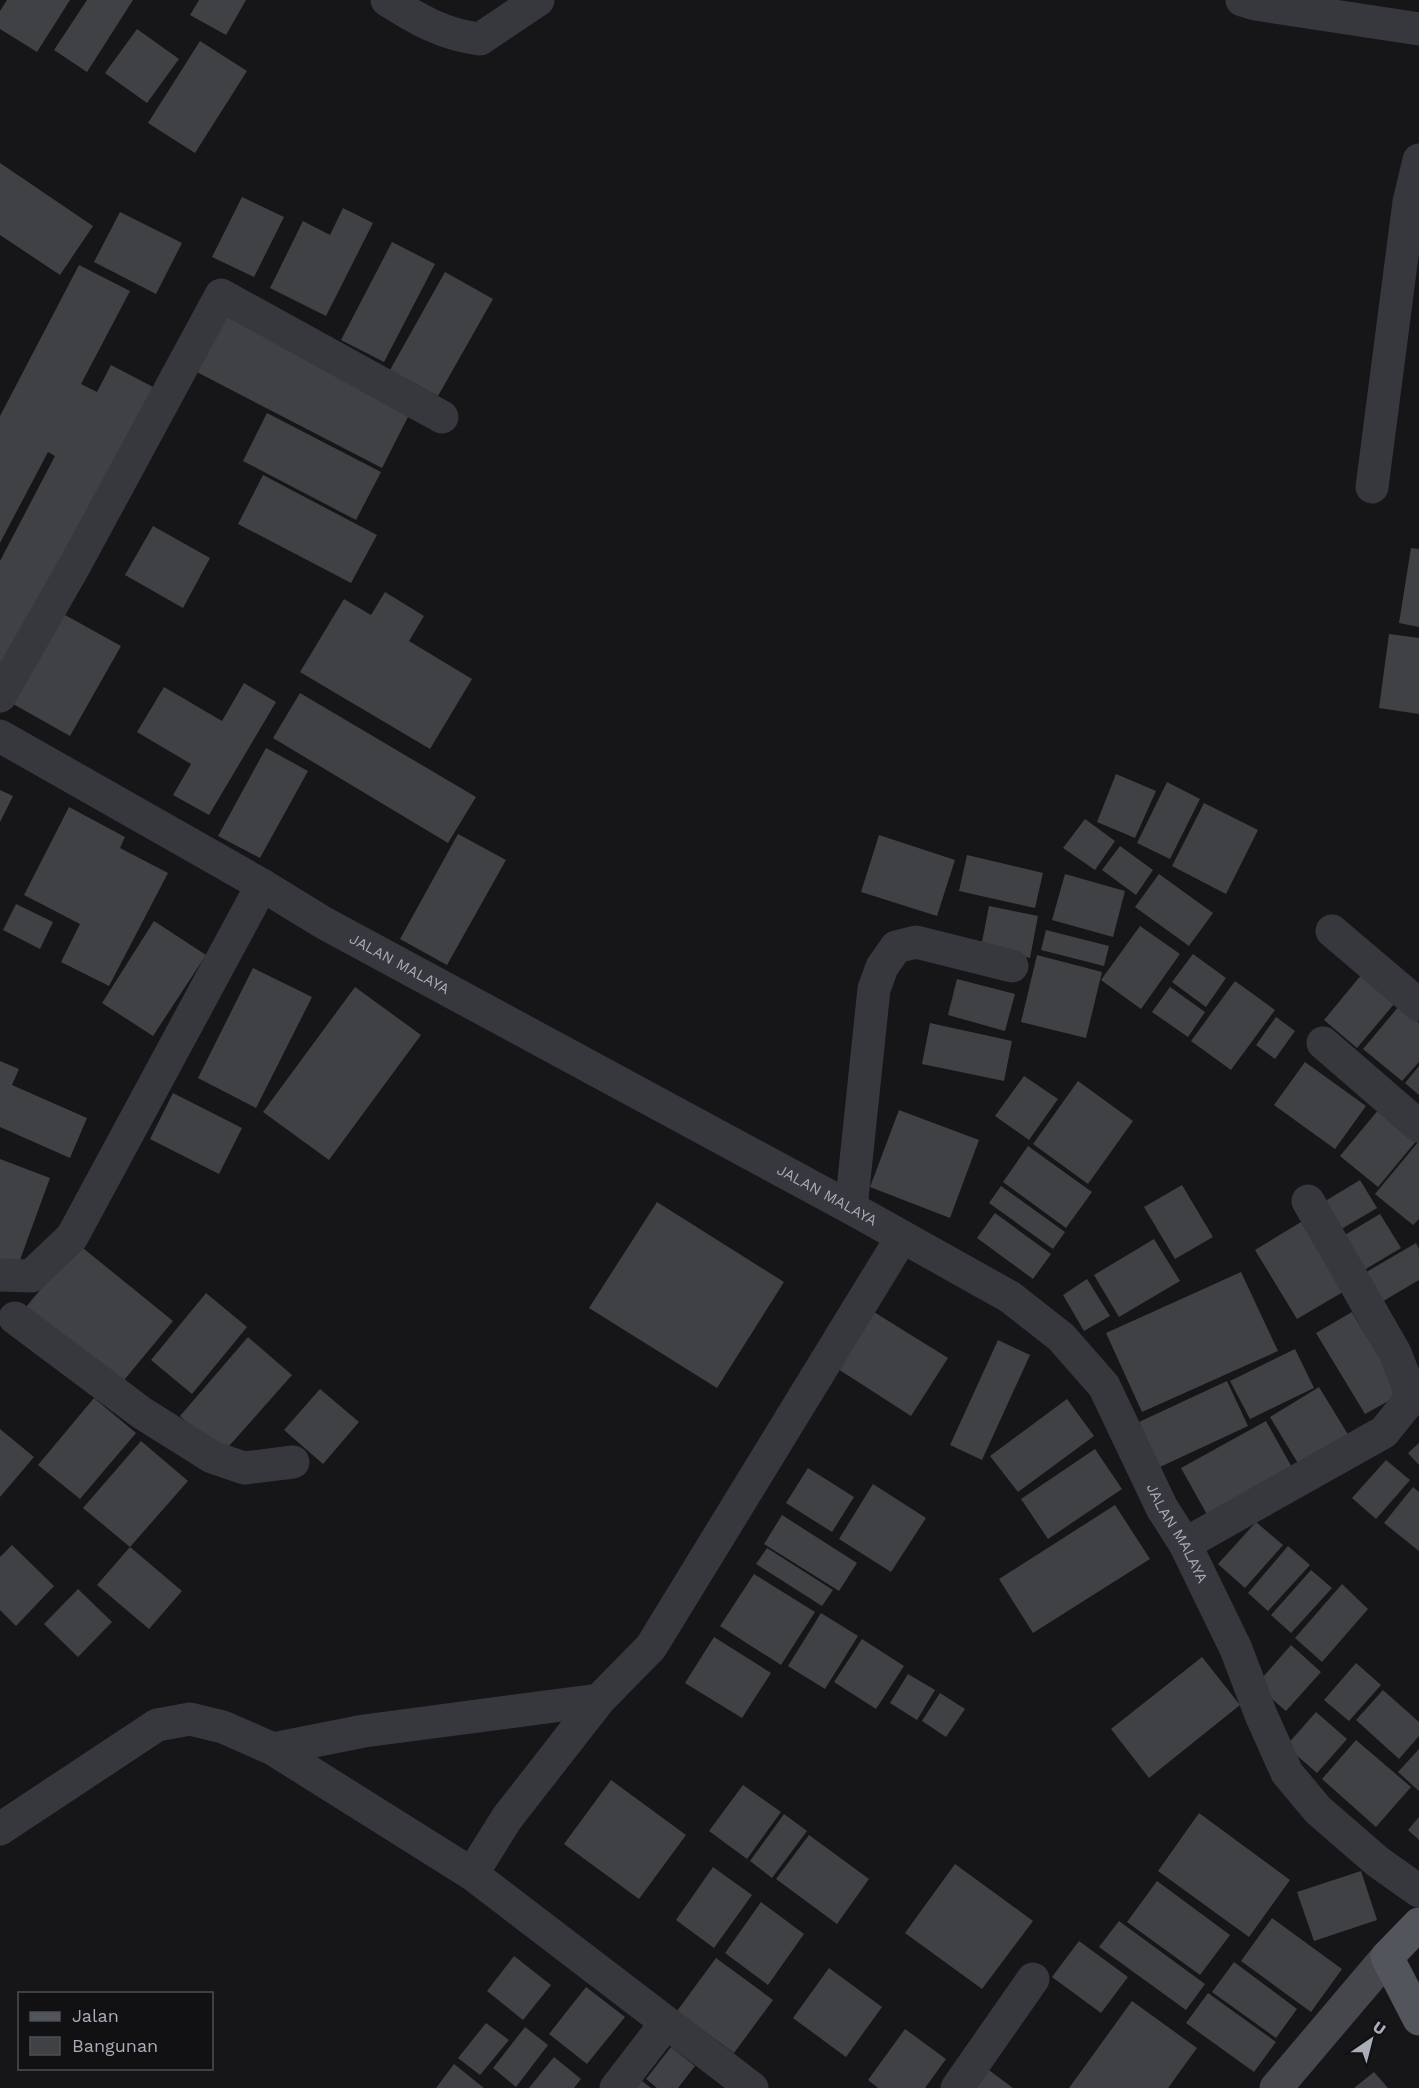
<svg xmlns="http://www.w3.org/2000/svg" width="1419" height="2088" font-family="'Work Sans',sans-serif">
<rect width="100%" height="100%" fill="#161618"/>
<path fill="#404145" d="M7,0h63l-33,52 -37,-23v-18z
M87,0h46l-46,72 -33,-22z
M199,0h47l-20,35 -36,-20z
M137,29l42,30 -32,44 -42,-30z
M200,41l47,30 -52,82 -47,-30z
M0,163l93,63 -33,49 -60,-40z
M242,197l42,20 -30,60 -42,-20z
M343,208l30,15 -47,93 -56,-28 33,-67 27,14z
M120,212l62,31 -26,51 -62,-32z
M392,242l43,22 -51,98 -43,-22z
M79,265l51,26 -49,93 16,8 14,-27 42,22 -147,282 -6,-3v-105l55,-105 -7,-4 -48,91v-127z
M445,272l48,27 -55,97 -48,-26z
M220,313l191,98 -29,57 -191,-99z
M267,413l114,59 -25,48 -113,-59z
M263,475l114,60 -26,48 -113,-59z
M153,526l57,32 -27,50 -58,-33z
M1411,548l8,1v78l-20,-4z
M385,592l39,24 -15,25 63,38 -42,70 -130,-77 44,-73 27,16z
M56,610l65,36 -51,90 -64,-36z
M1389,634l30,4v76l-40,-6z
M244,683l32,19 -67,113 -36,-20 18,-31 -54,-32 27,-45 58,34z
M300,693l176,104 -28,46 -175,-105z
M266,748l42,23 -48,87 -42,-22z
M1116,774l40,17 -21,47 -38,-16z
M1167,782l33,17 -30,60 -33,-16z
M0,790l13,6 -13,26z
M1204,803l54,27 -32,64 -54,-28z
M69,807l56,30 -5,11 48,25 -59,113 -48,-24 19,-38 -56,-29z
M1085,819l30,22 -20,29 -32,-22z
M458,834l48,26 -59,105 -47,-26z
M879,835l76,25 -18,56 -76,-24z
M1120,846l33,24 -17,25 -34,-25z
M967,855l76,18 -8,35 -76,-17z
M1065,874l60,17 -12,46 -61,-17z
M1159,874l54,39 -24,33 -54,-39z
M16,904l37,18 -13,27 -37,-19z
M989,906l49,10 -8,42 -49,-11z
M154,921l52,34 -53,81 -51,-33z
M1140,926l40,28 -39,55 -40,-29z
M1046,930l63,16 -5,20 -63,-16z
M1193,954l33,24 -20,29 -34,-25z
M1037,955l65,17 -16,66 -65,-16z
M253,968l59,29 -56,111 -58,-30z
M1367,968l33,29 -43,51 -33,-28z
M957,979l58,15 -10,37 -57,-16z
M1235,981l40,29 -44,60 -40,-29z
M355,987l66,48 -92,125 -66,-48z
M1170,987l35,25 -17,25 -36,-25z
M1399,1006l20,17v39l-17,19 -39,-32z
M1276,1017l19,14 -20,28 -19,-14z
M930,1023l82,18 -8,40 -82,-17z
M0,1061l19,8 -7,16 75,33 -17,40 -70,-31z
M1305,1062l61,44 -31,43 -61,-44z
M1419,1066v29l-14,-12z
M1024,1076l34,23 -29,41 -34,-24z
M1078,1081l55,40 -45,63 -55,-40z
M173,1093l69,35 -23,46 -69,-35z
M1379,1109l38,31 -39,47 -38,-31z
M899,1110l80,30 -29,78 -80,-31z
M1419,1141v78l-6,6 -38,-31z
M1028,1146l64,46 -26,36 -63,-46z
M0,1159l50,19 -33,90 -17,-6z
M1360,1180l17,28 -39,23 -16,-28z
M1182,1185l31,52 -38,22 -31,-52z
M1001,1186l64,46 -12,17 -64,-46z
M657,1202l127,80 -67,106 -128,-80z
M995,1213l56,41 -18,25 -56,-41z
M1380,1214l21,34 -42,25 -21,-34z
M1301,1222l42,70 -46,27 -42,-69z
M1154,1239l26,42 -61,36 -25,-42z
M1416,1243l3,6v31l-39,23 -17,-29z
M78,1244l95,77 -53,64 -94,-78z
M1241,1272l37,79 -136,61 -36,-79z
M1087,1279l23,37 -26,15 -21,-36z
M206,1293l41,34 -55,67 -41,-34z
M874,1312l74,46 -37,58 -73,-47z
M1352,1312l49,82 -36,20 -49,-81z
M248,1337l44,38 -70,79 -42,-38z
M998,1340l32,15 -48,105 -32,-15z
M1295,1349l19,39 -64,31 -20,-38z
M1227,1381l21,45 -88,41 -21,-45z
M1319,1387l33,54 -50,29 -32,-53z
M320,1389l39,33 -36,42 -39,-34z
M94,1398l42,35 -56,66 -42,-34z
M1067,1399l27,37 -76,56 -28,-36z
M1266,1421l28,50 -85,47 -28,-50z
M0,1429l34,28 -34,40z
M141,1441l47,40 -58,66 -47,-39z
M1419,1443v22l-11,-12z
M1095,1449l27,40 -74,50 -27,-40z
M1386,1460l24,20 -34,39 -24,-21z
M808,1468l46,29 -22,35 -46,-29z
M873,1484l53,34 -35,54 -52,-33z
M1413,1487l6,5v59l-35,-28z
M1115,1505l35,54 -117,74 -34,-54z
M782,1515l75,48 -18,28 -75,-47z
M1256,1522l27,23 -38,43 -27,-24z
M12,1545l42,41 -38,40 -16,-16v-53z
M1288,1546l22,19 -42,46 -20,-18z
M130,1547l52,44 -33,38 -52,-44z
M767,1548l66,42 -11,16 -66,-42z
M1311,1570l21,18 -41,45 -20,-18z
M754,1574l61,38 -34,53 -61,-39z
M1342,1584l26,25 -46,53 -27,-24z
M78,1589l34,33 -34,35 -34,-33z
M821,1613l37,23 -33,53 -37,-23z
M714,1637l57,36 -29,45 -57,-35z
M862,1639l42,27 -28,43 -42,-27z
M1291,1645l30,27 -35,39 -30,-26z
M1202,1657l38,48 -91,73 -38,-49z
M1356,1663l25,22 -32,36 -25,-21z
M908,1674l27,16 -18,30 -27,-17z
M1383,1690l36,32v14l-20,23 -43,-39z
M940,1693l25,16 -19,28 -24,-16z
M1316,1712l31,27 -30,34 -31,-27z
M1356,1740l55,47 -35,40 -54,-48z
M1419,1749v42l-21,-19z
M611,1780l75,55 -47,64 -75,-55z
M743,1785l38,27 -34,47 -38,-28z
M1199,1813l91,67 -41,57 -91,-66z
M784,1814l23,17 -35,47 -22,-17z
M1419,1817v23l-11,-10z
M809,1835l60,44 -32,45 -61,-45z
M955,1864l78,57 -51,68 -77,-56z
M713,1867l39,28 -38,53 -38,-28z
M1361,1871l16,49 -63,21 -17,-49z
M1157,1881l73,54 -30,40 -73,-53z
M761,1902l43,32 -36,51 -43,-32z
M1272,1918l70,51 -31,43 -70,-51z
M1119,1921l86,63 -19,26 -87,-63z
M1079,1941l49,36 -27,36 -49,-36z
M514,1956l37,29 -28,35 -36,-29z
M716,1958l57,42 -39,53 -57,-42z
M1234,1962l63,47 -21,29 -64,-46z
M829,1968l53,39 -36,50 -53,-39z
M586,1987l39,30 -38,47 -38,-30z
M1208,1993l68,49 -22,30 -68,-49z
M1132,2001l65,47 -29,40h-99z
M486,2023l23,17 -29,35 -22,-17z
M525,2027l23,18 -32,42 -23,-19z
M905,2029l41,30 -21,29h-47l-10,-8z
M671,2047l24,19 -17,22h-21l-11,-9z
M554,2057l27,22 -7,9h-45z
M454,2064l30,24h-48z
M982,2065l31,23h-47z
M1374,2072l14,16h-34z
M642,2081l9,7h-15z"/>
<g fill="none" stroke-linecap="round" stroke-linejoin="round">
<g stroke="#37383d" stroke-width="33">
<path d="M387,0c30,19 57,35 93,39l58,-39"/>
<path d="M1242,0l13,4 164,25"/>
<path d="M1372,487l37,-285 10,-42"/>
<path d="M0,696l76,-133 145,-268 221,122"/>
<path id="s1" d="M0,736l262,149 62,38 527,285 159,89 51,40 43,49 58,122 23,36 51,105 25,66 26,58 31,37 60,52 41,29"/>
<path d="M1332,931l87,74"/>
<path d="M1323,1043l96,83"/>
<path d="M851,1208l23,-219 8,-22 14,-20 20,-5 96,24"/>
<path d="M0,1275l31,1 41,-39 190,-352"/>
<path d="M15,1318l127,95 70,44 32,11 49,-6"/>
<path d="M1185,1544l199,-112 24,-30 1,-13 -14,-36 -87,-152"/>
<path d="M273,1749l91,-18 235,-31"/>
<path d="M0,1829l157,-104 33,-6 33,8 50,22 199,125 35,-56 92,-118 52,-53 251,-410"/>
<path d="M472,1874l280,214"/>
<path d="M616,2088l50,-65"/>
<path d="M957,2088l76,-109"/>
</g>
<path stroke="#45474d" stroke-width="33" d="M1276,2088l111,-131"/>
<path stroke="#53555c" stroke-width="33" d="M1419,1924l-32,33 32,62"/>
</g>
<g text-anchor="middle" stroke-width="4.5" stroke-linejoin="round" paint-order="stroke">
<g font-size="15" fill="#a8adb8" stroke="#111113">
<text dy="5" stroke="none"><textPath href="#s1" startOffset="460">JALAN MALAYA</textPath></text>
<text dy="5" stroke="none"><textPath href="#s1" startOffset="946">JALAN MALAYA</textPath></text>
<text dy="5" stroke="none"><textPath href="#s1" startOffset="1450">JALAN MALAYA</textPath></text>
</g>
</g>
<rect x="18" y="1992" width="195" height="78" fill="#111113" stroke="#4d4f55" stroke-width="1.5"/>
<rect x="30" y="2012" width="30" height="9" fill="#53555c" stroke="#4d4f55" stroke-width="1.5"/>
<text x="72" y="2022" font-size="18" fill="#a8adb8">Jalan</text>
<rect x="30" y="2037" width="30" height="18" fill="#404145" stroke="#4d4f55" stroke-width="1.5"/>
<text x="72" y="2052" font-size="18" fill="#a8adb8">Bangunan</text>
<g transform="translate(1371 2040) rotate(35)" stroke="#111113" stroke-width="4.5" paint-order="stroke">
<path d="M0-4.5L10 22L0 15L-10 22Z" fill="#a8adb8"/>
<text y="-9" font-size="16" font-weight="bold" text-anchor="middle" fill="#a8adb8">U</text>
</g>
</svg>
